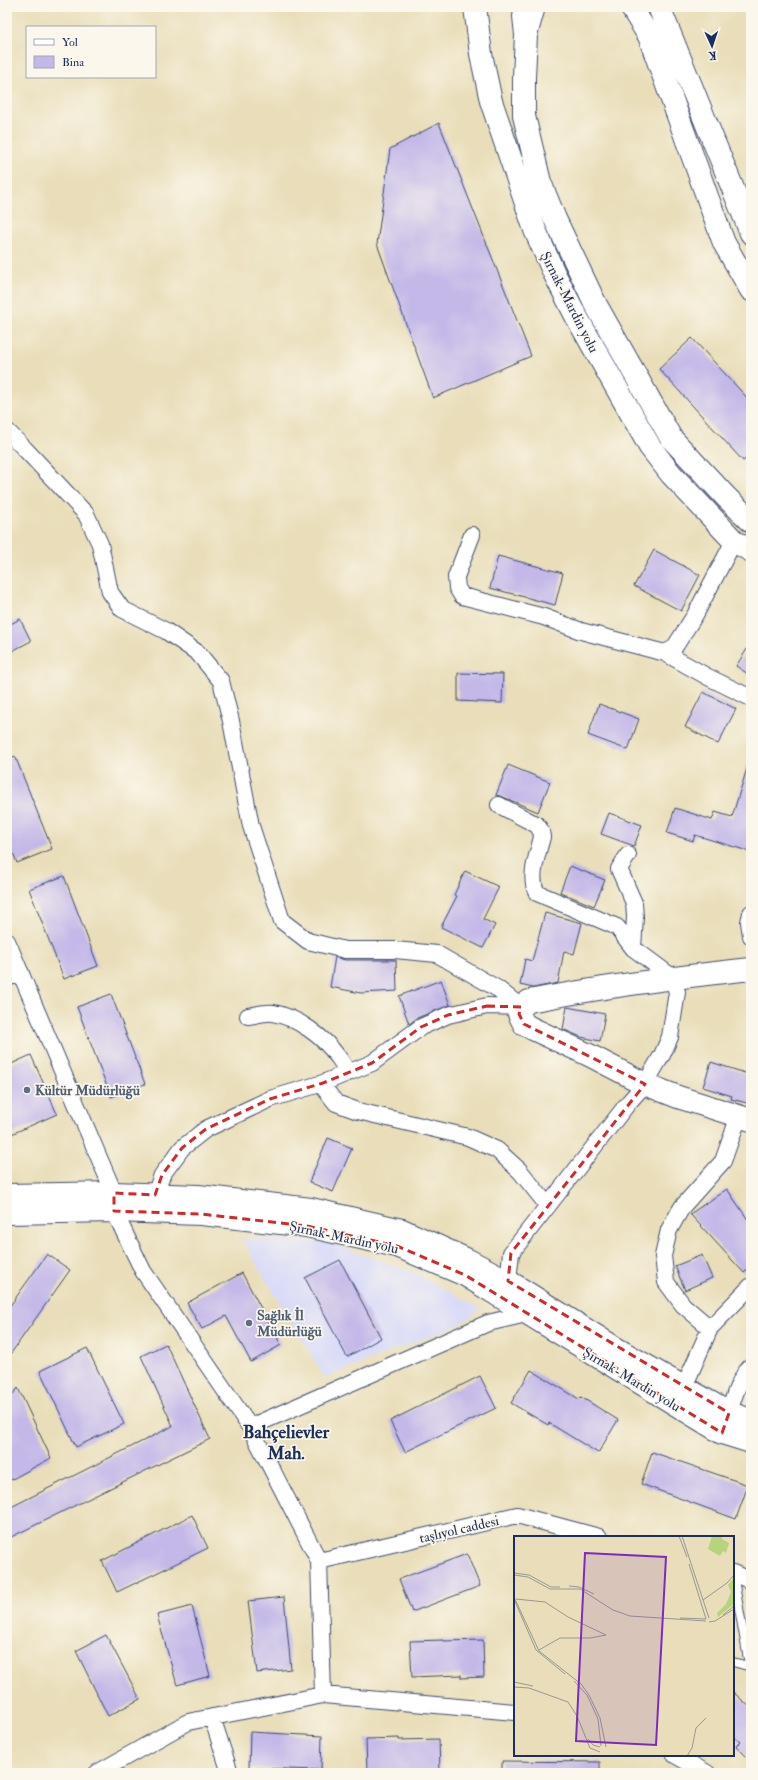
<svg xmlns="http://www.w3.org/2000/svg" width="758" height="1780" font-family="'IM FELL Double Pica',serif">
<rect width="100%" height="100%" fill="#fbf7ec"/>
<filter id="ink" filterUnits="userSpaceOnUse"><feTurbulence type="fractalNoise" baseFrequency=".025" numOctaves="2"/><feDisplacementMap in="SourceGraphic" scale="8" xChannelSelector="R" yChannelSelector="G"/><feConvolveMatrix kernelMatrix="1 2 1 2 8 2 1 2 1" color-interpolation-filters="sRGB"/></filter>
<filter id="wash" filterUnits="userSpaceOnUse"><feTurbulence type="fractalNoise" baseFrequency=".012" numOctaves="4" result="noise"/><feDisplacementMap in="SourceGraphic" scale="16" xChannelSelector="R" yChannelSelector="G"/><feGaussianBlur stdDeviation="0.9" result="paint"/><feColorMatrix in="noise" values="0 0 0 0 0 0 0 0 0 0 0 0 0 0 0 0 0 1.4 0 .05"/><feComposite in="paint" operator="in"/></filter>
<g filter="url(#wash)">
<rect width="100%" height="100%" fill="#e9deb9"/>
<path fill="#d5d8f9" d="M241,1238l87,4 85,30 68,37 -21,15 -135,54z"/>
<g id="blocks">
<path fill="#c3b8e8" d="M439,123l92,233 -98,42 -56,-154 13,-95z
M692,338l59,64v52l-8,7 -84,-92z
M654,550l46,25 -19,36 -47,-25z
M498,556l65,17 -8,32 -65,-17z
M20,619l11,22 -19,10 -5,-10v-15z
M751,643v33l-15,-10z
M458,673l45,1 -1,29 -44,-2z
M703,692l33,17 -18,35 -33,-17z
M599,704l40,15 -11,31 -40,-15z
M15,756l37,93 -35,14 -10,-26v-77z
M508,765l42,17 -12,30 -35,-15 -7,-2z
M748,765h3v87l-56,-17 -2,6 -26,-8 8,-25 37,12 3,-8 17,5z
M609,813l33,12 -8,21 -33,-12z
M570,866l35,14 -11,26 -34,-14z
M465,871l34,16 -16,32 12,6 -12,23 -42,-21 16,-31 -3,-1z
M64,876l34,90 -34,13 -35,-90z
M545,913l37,10 -8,31 -10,-3 -6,32 -25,5 -13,-3 5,-26 7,2z
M335,957l10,3h51l1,31 -36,2 -31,-6z
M441,980l9,25 -33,13 -8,6 -10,-28z
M111,994l34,90 -34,13 -34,-90z
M567,1007l38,7 -5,27 -19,-4 -18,-8z
M31,1055l26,59 -50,22v-70z
M711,1062l40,13v29l-20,-5 1,-3 -29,-9z
M328,1138l24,10 -19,44 -24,-10z
M727,1189l24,35v43l-7,6 -54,-59z
M47,1254l23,16 -63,89v-49z
M702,1255l10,23 -27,12 -10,-24z
M340,1260l41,78 -34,19 -42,-79z
M242,1273l39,72 -30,17 -25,-46 -24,13 -15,-26z
M166,1344l44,95 -203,100v-30l166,-83 -32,-70z
M87,1348l37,76 -48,23 -36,-76z
M531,1370l48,29 2,-2 37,23 -20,33 -49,-30 -1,2 -37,-22z
M480,1376l16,32 -91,44 -15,-31z
M18,1388l33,70 -44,24v-81z
M652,1452l96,33 -12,34 -95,-35z
M192,1515l16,33 -91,44 -15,-31z
M467,1554l13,32 -68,26 -13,-33z
M284,1597l7,72 -34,4 -9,-72z
M192,1606l18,70 -33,9 -20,-70z
M106,1635l34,64 -32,17 -32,-65z
M443,1640v1l40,-1 1,37 -23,1v-3l-49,2 -2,-36z
M733,1692l18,16v53l-15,-15 4,-4 -7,-6z
M250,1732l72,4 -1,34 -72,-2z
M399,1738v2l40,-1 1,34h-73l-1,-34z
M502,1761l98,1v11h-98z"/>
</g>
</g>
<g filter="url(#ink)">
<use href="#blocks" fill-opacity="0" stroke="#3a496c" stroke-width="1"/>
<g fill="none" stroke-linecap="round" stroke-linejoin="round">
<g stroke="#3a496c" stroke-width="10">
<path id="lane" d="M733,1574l16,91
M733,1662l18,5"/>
</g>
<g stroke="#3a496c" stroke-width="18">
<path id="street" d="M7,431l17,17 62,66 14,30 10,48 12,17 44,22 32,22 23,28 10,40 20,105 31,95 26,20 37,9h50l42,4 61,35 23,18
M472,535l-16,42 1,11 5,8 82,21 37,14 84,22 43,24 43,21
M665,653l9,-5 21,-33 39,-74
M499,805l38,20 4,6 1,6c-4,17 -14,40 -5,56l80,34 16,21 39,29 5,15 -7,45 -8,18 -17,29 -16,18 -118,151 -3,28
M628,855l-9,14 15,34 1,14 -2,31
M751,913l-2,9 2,14
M7,941l107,252v18l29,60 107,156 69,134 4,134 192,17
M7,978l14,-5
M248,1016c8,-1 17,-4 25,-3 24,4 51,24 65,44 4,5 7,11 10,16
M323,1083l1,5 12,15 22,8 110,26 29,13 23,21 28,35
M155,1195l7,-20 20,-27 24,-19 64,-30 53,-16 49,-20 49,-36 27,-12 39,-9 34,1
M710,1328l-27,-23 -17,-23 -3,-26 6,-26 13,-23 41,-46 16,-45
M684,1387l26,-59 41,-42
M726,1422c6,-18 11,-42 25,-56
M250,1427l238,-104 38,-9
M319,1561l198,-46 82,22
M733,1573l18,8
M212,1717l18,56
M675,1755l32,18
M97,1773l91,-51 135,-27"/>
</g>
<g stroke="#3a496c" stroke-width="24">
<path id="secondary" d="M475,7l6,47 10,47 44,129 19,43 22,43 74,131 21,27 63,67 17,10
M524,16l2,19 -2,42v39l16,66 15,37 41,86 75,133 56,60 24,23
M751,969c-75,8 -149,18 -222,32l-8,6 -2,7 5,10 9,5 56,26 56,29 33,13 73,23
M7,1195l107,-2 84,3 113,13 91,21 66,30 40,21 109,68 112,64 22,7
M7,1213l107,-2 87,3 106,12 90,20 68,29 257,158 29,9"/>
</g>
<g stroke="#3a496c" stroke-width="24">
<path id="highway" d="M631,7l18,29 75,207 27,47
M659,7l92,226
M526,35l8,-28"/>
</g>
<use href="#lane" stroke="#fff" stroke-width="8"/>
<use href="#street" stroke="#fff" stroke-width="16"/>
<use href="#secondary" stroke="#fff" stroke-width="22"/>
<use href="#highway" stroke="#fff" stroke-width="22"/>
</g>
</g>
<path fill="none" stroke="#d62828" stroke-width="3" stroke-dasharray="8 5" stroke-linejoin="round" d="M487,1006l34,1 -2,7 5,10 121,60 -134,169 -3,28 221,132 -7,20 -257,-158 -68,-29 -90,-20 -106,-12 -87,-3v-18l41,2 7,-20 20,-27 24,-19 64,-30 53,-16 49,-20 49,-36 27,-12z"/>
<g fill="#5c6f8a" stroke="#fbf7ec" stroke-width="1.5">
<circle cx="27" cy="1090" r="4"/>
<circle cx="249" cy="1323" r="4"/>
</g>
<g text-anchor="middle" stroke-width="3.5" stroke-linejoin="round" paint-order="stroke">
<g font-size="14" fill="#1b2f5e" stroke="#fbf7ec">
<text transform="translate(570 302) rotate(63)" y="5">Şırnak-Mardin yolu</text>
<text transform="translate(344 1237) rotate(12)" y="5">Şırnak-Mardin yolu</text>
<text transform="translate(632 1379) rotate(31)" y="5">Şırnak-Mardin yolu</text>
<text transform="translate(459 1529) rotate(-13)" y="5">taşlıyol caddesi</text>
</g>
<g font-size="14" font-weight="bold" fill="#4e5e75" stroke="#fbf7ec" text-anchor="start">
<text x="35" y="1095">Kültür Müdürlüğü</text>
<text x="257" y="1320">Sağlık İl<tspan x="257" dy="16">Müdürlüğü</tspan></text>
</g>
<g font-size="18" font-weight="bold" fill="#1b2f5e" stroke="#fbf7ec">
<text x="286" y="1438">Bahçelievler<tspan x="286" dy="21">Mah.</tspan></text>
</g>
</g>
<g transform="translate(514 1536)">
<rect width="220" height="220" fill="#e9deb9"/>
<path d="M198,0h10v3l7,4 -3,10 -3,-2 -3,5 -12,-7zM220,42v26l-16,13 -1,-4 9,-9 5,-12 -3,-7z" fill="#b6d47b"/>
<path fill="none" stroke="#979895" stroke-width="1" d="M165,0l8,21M168,0l27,82M175,28l17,55M0,37l15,2 22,12h9M0,39l14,2 22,12h30l33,21 17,6 76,5M55,50l10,1 15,7M0,61l25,54 42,33 8,11 11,23 6,29M0,63l22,51 29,24M2,63l29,3 23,15 38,18 -16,3h-30l-21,12M189,64l24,-17 7,-8M209,79l11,-9M166,82l26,1M195,86l6,-1 19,-12M60,145l13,14 11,24 3,27M0,146l19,4M0,151l15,1 39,14 9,14 13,32 10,4M74,203l5,6 7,2M173,220l5,-8 4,-20 10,-10"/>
<path fill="#7b2cbf" fill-opacity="0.15" stroke="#7b2cbf" stroke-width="2" d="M71,17l81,4 -10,188 -80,-4z"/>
<rect width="220" height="220" fill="none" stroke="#1b2f5e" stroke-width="2"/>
</g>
<rect width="758" height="1780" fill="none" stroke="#fbf7ec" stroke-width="24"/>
<rect x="26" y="26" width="130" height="52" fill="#fbf7ec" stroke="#a1a7b3"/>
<rect x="34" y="39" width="20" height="6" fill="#ffffff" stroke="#a1a7b3"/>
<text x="62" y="46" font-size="12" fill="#1b2f5e">Yol</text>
<rect x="34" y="56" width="20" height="12" fill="#c3b8e8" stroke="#a1a7b3"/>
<text x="62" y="66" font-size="12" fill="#1b2f5e">Bina</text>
<g transform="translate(712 46) rotate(177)" stroke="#fbf7ec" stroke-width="3" paint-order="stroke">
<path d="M0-3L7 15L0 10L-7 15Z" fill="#1b2f5e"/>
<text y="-6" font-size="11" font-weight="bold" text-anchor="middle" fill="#1b2f5e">K</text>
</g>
</svg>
